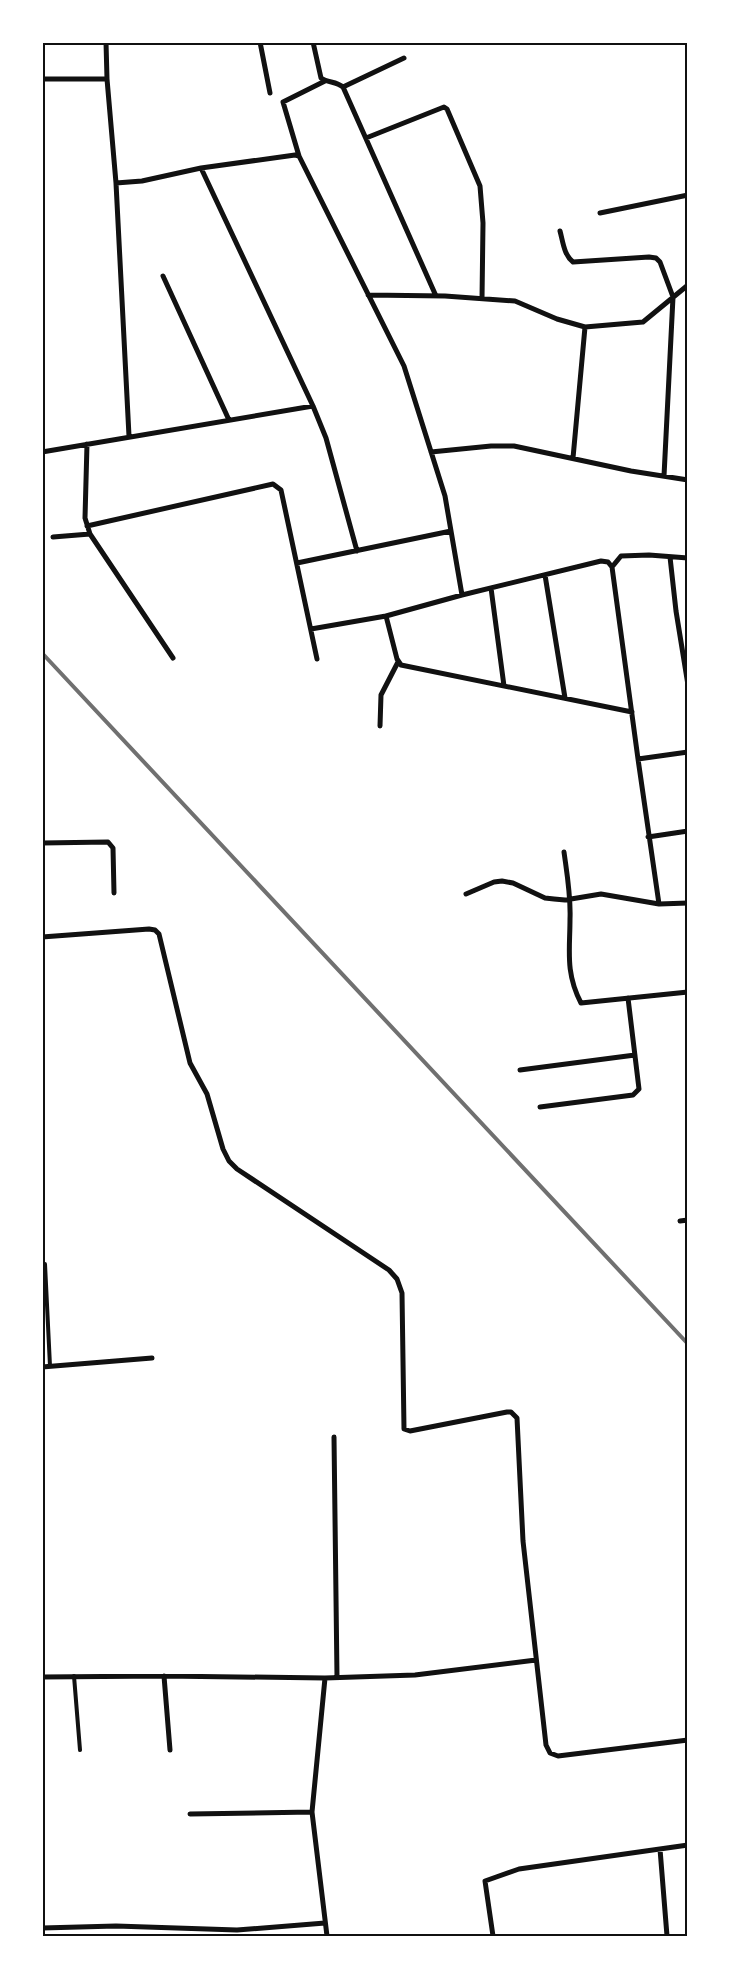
<svg xmlns="http://www.w3.org/2000/svg" width="730" height="1979" font-family="Lato,sans-serif">
<rect width="100%" height="100%" fill="#fff"/>
<g fill="none" stroke-linecap="round" stroke-linejoin="round">
<path stroke="#111" stroke-width="4" d="M45,1264l5,102
M74,1676l6,74"/>
<path stroke="#111" stroke-width="5" d="M106,42l1,37 9,104 26,-2 59,-13 94,-13 4,1 105,210 41,130 17,99 139,-34 7,1 4,5 26,192 50,-7
M260,42l10,51
M313,42l8,36c7,5 15,3 22,9l93,209
M42,79h65
M343,87l61,-29
M366,138l78,-31 3,2 33,77 3,37 -1,76
M299,156l-16,-54 42,-21
M201,168l112,238
M116,183l13,253
M600,213l88,-18
M560,231c3,11 4,24 13,31l76,-5 7,1 4,4 13,35 -9,179
M163,276l66,144
M368,295l77,1 70,5 42,18 28,8 58,-5 45,-37
M87,444l-2,74 5,16 83,124
M42,452l271,-46 13,32 31,113
M431,452l60,-6h23l117,25 57,9
M573,458l12,-131
M87,526l186,-42 8,6 36,169
M53,537l37,-3
M670,557l6,54 12,74
M297,563l154,-32
M612,567l9,-11 28,-1 39,3
M545,575l20,123
M491,588l13,98
M462,595l-76,21 11,43 4,6 231,47
M311,629l75,-13
M380,726l1,-31 17,-33
M638,759l21,145
M648,837l40,-6
M42,843l66,-1 5,6 1,45
M564,852c3,22 7,44 6,67 0,31 -5,53 11,84l107,-11
M466,894l28,-12 8,-1 11,2 32,15 9,1 11,1 36,-6 58,10 29,-1
M42,937l107,-8 6,1 4,4 31,129 17,31 16,55 6,12 8,8 152,101 8,9 5,14 2,136 6,2 97,-19h4l6,6 6,123 23,204 4,8 8,3 130,-16
M520,1070l115,-15
M540,1107l93,-12 6,-6 -11,-91
M680,1221l8,-1
M42,1367l110,-9
M334,1437l3,240
M164,1676l6,74
M42,1677l122,-1 161,2 90,-3 121,-15
M325,1678l-13,134 15,124
M190,1814l122,-2
M660,1849l7,87
M42,1928l74,-2 121,4 88,-7
M493,1936l-8,-55 34,-12 169,-24"/>
<path stroke="#707070" stroke-width="4" d="M42,653l646,691"/>
</g>
<rect width="730" height="1979" fill="none" stroke="#ffffff" stroke-width="88"/>
<rect x="44" y="44" width="642" height="1891" fill="none" stroke="#111" stroke-width="2"/>
</svg>
